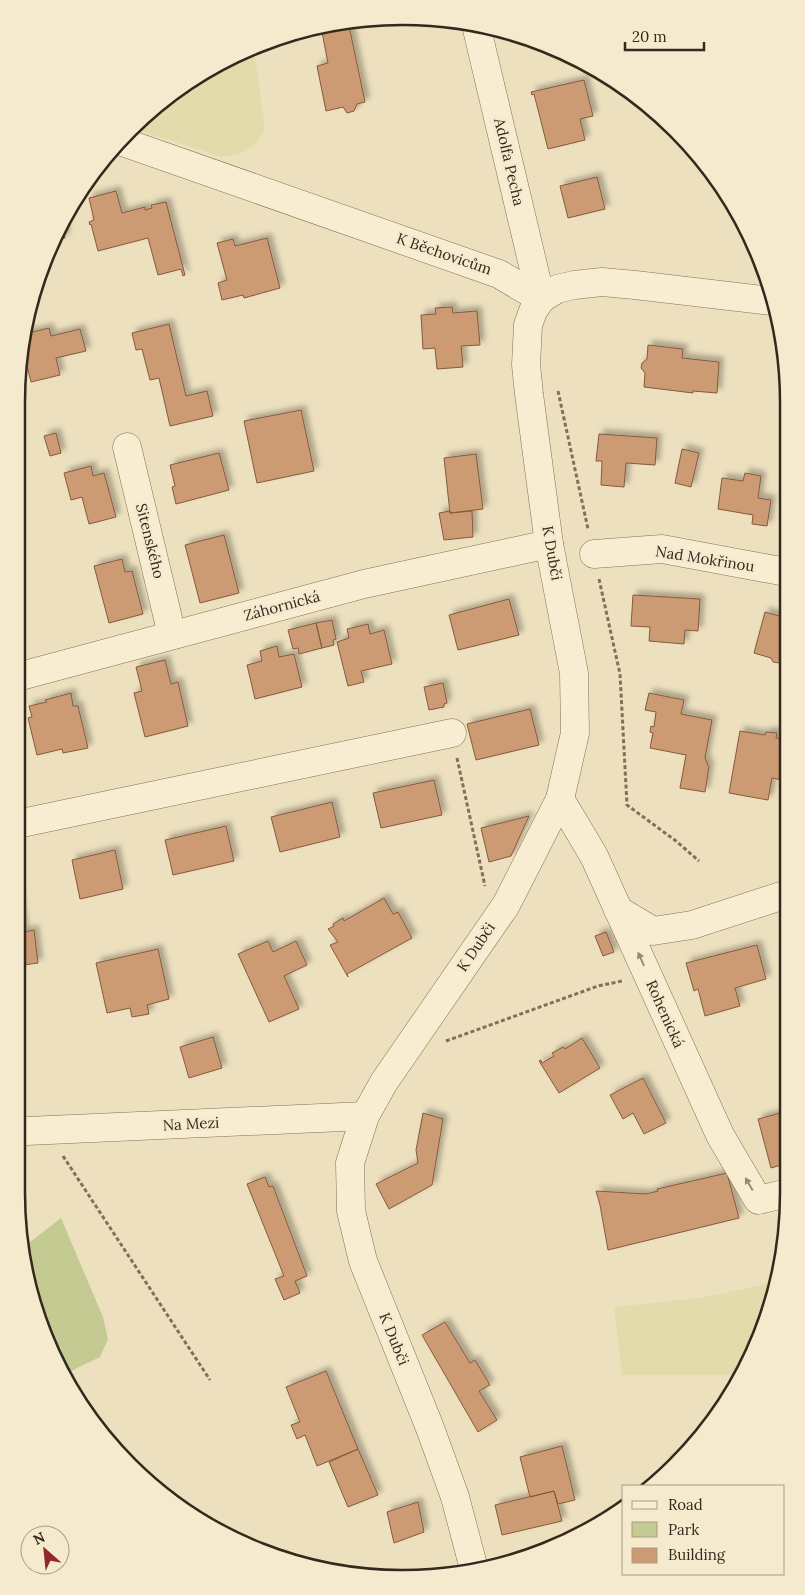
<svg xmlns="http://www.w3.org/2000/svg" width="805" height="1595" font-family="Lora,serif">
<defs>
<filter id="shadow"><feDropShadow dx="4.5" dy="-4.5" stdDeviation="2.5" flood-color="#0004"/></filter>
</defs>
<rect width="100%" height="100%" fill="#ede0be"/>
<path fill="#e3dbab" d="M254,48l11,81 -9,15 -16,10 -18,3 -90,-29 16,-16 61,-44z
M777,1282l-1,10 -27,71 -9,12h-118l-8,-68 85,-9z"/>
<path fill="#c4cb92" d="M61,1218l42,99 5,22 -8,18 -33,16 -30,-56 -12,-71z"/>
<path fill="#cc9a73" stroke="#855a3d" filter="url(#shadow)" d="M348,21l17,81 -8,2 -3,7 -7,2 -4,-6 -17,4 -9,-45 11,-3 -7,-36z
M584,80l9,36 -13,3 5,21 -37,9 -14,-55 -2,1 -1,-3z
M597,177l8,32 -37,9 -8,-32z
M116,191l6,22 23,-6v3l7,-2 -1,-3 15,-3 19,73 -2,1 -2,-7 -23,6 -10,-37 -50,13 -7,-27 -1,1 -1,-3 5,-2 -5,-22z
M63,221l2,17 -12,2 3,-8z
M267,238l13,50 -36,10 -1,-3 -21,5 -4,-17 9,-3 -10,-37 16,-4 2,7z
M452,307l1,6 24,-2 3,34 -19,1 2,21 -26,2 -2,-21 -12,1 -2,-34 15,-1 -1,-6z
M169,324l17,72 21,-5 6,25 -43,10 -11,-48 -9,2 -8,-31 -6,1 -4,-17z
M49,328l2,8 29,-7 6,22 -30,7 4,17 -29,7 -9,-36 2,-12z
M648,345l35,4 -1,9 37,4 -2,31 -24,-2v2l-49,-6 1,-14 -4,-5 1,-5 5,-4z
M784,360h1l1,25 -5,-1z
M301,410l13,61 -57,12 -13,-62z
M56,433l5,20 -11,3 -6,-20z
M599,434l58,4 -2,27 -29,-2 -2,24 -23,-2 1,-24h-6z
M682,449l17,4 -8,34 -16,-4z
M219,453l10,37 -53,14 -4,-17 3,-1 -5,-21z
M476,454l7,55 -33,4 -6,-55z
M91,466l2,10 11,-3 12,44 -27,7 -7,-27 -11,3 -7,-27z
M745,473l16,3 -3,22 13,2 -4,26 -15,-2 1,-9 -35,-6 4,-31 21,3z
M450,511v2l22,-2 1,26 -29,3 -5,-27z
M224,535l15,58 -39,10 -15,-58z
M122,559l3,13 7,-1 11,43 -34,9 -15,-57z
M633,595l67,4 -2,32 -13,-1 -1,14 -35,-3 1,-14 -19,-1z
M509,599l10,36 -61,15 -9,-35z
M765,612l21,6v44l-3,-1 -4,2 -6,-1 -2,-4 -17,-5z
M332,620l4,19 -3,1 1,5 -12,3 -6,-25z
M316,623l6,25 -23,6 -1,-6 -5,1 -5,-19z
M368,624l2,10 14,-4 8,34 -31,7 3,11 -16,4 -11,-44 12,-4 -2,-9z
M277,646l2,11 15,-3 8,33 -47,12 -8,-34 15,-4 -2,-10z
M165,660l6,24 7,-2 10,44 -43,11 -11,-44 8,-2 -6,-24z
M443,683l4,20 -3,1v3l-15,3 -5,-23z
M71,693l2,13h5l10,42 -25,5 -1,-4 -25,6 -9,-37 4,-1 -3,-11 18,-4 -2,-2z
M649,693l35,7 -3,14 31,6 -7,38 4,9 -4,25 -25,-4 6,-33 -36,-7 3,-15 -3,-1 1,-6 3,1 2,-15 -11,-2z
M530,709l9,36 -63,15 -9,-36z
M740,731l25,4 1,-3 11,1 -1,5 11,1v42l-15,-3 -4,22 -39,-7z
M434,780l8,35 -61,13 -8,-35z
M332,802l8,35 -60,15 -9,-35z
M529,816l-18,40 -22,6 -8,-34z
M226,826l8,35 -61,14 -8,-35z
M115,850l8,39 -43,10 -8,-39z
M17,895h1l6,37 10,-2 4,33 -22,3z
M384,898l9,16 5,-2 14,26 -65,36 1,3 -18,-32 8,-3 -10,-13 6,-3 -1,-2 10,-6 1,3z
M606,932l8,20 -11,4 -8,-20z
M268,941l5,11 23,-11 11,24 -23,11 15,33 -30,13 -31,-68z
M757,945l9,34 -31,9 5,18 -35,10 -7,-27 -4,2 -8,-28z
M158,949l11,50 -22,6 2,9 -17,3 -2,-9 -23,5 -11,-50z
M213,1037l9,31 -33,10 -9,-31z
M582,1038l18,30 -41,25 -20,-32 2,-1 1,3 12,-7 -2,-3 11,-6 2,2z
M643,1078l23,45 -22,11 -11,-21 -10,6 -13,-24z
M788,1111v52l-17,5 -13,-49z
M423,1113l20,6 -11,66 -43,24 -13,-25 42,-21 -2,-13z
M727,1173l12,45 -131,32 -8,-45 -4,-14 50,3 12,-3 -1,-2z
M265,1177l4,10 4,-1 34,90 -12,5 5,12 -16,7 -9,-21 9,-3 -37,-92z
M788,1206v11l-2,14 -5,-23z
M445,1322l25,41 5,-3 15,25 -11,6 18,29 -19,12 -56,-97z
M326,1371l32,78 -41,17 -12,-31 -8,4 -6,-14 9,-3 -14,-35z
M562,1446l13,54 -17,4 -4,-13 -24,6 -10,-40z
M358,1449l20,46 -30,12 -19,-45z
M668,1460l11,1 -4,5 -8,6z
M554,1491l8,30 -60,14 -7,-30z
M418,1502l6,30 -30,11 -7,-31z"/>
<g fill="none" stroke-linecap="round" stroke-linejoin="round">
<g stroke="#857057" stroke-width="29">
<path id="minor" d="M476,25l65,274
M120,141l379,133 42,25
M127,447l45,188
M594,554l68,-5 124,23
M17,677l347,-93 185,-40
M560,799l34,57 126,279 38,65 30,-7
M17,824l435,-91
M618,910l35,21 39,-6 95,-31
M16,1130l11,1 338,-15"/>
</g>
<g stroke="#857057" stroke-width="29">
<path id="tertiary" d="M474,1569l-19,-72 -25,-69 -67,-167 -12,-50 -1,-48 15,-47 19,-34 122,-177 54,-106 15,-66 -1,-60 -25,-129 -20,-150 -3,-29 2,-40 5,-14 8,-12 16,-10 17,-4 28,-3 33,3 137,16"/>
</g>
<path stroke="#857057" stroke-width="3" stroke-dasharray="4 2.5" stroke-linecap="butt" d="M558,391l30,138
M599,579l21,95 7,131 49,36 23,20
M457,758l28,128
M446,1041l152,-55 24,-5
M63,1156l147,224"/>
<use href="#minor" stroke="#f9edd1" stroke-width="28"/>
<use href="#tertiary" stroke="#f9edd1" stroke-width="28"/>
</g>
<defs><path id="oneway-solid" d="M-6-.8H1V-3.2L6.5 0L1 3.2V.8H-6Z" transform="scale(1.25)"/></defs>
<g fill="#978a76">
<use href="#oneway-solid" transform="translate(641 959) rotate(-114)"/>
<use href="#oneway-solid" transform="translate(749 1184) rotate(-120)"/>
</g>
<g text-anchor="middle" stroke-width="5" stroke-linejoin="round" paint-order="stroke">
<g font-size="15" fill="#35281c" stroke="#f5eacd">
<text transform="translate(509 162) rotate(77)" y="5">Adolfa Pecha</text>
<text transform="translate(444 254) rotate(19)" y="5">K Běchovicům</text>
<text transform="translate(150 541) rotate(76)" y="5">Sitenského</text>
<text transform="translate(552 553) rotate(80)" y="5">K Dubči</text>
<text transform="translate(705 559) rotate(9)" y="5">Nad Mokřinou</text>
<text transform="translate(282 606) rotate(-15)" y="5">Záhornická</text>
<text transform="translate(476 947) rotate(-56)" y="5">K Dubči</text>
<text transform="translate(665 1014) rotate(66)" y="5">Rohenická</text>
<text transform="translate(191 1124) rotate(-3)" y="5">Na Mezi</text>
<text transform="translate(394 1339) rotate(68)" y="5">K Dubči</text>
</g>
</g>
<path d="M0 0H805V1595H0ZM402 25H403A377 377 0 0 1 780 402V1193A377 377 0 0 1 403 1570H402A377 377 0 0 1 25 1193V402A377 377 0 0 1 402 25Z" fill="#f5eacd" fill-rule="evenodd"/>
<path fill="none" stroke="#35281c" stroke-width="2.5" d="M402 25H403A377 377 0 0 1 780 402V1193A377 377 0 0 1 403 1570H402A377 377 0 0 1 25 1193V402A377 377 0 0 1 402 25Z"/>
<rect x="622" y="1485" width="162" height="90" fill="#f5eacd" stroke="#a89c86"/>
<rect x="632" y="1501" width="25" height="8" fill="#f9edd1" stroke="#a89c86"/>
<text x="668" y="1510" font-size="15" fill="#35281c">Road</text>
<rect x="632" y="1522" width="25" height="15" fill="#c4cb92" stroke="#a89c86"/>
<text x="668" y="1535" font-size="15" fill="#35281c">Park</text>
<rect x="632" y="1548" width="25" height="15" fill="#cc9a73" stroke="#a89c86"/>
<text x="668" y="1560" font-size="15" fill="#35281c">Building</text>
<g transform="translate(45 1550) rotate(333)"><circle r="24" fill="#f5eacd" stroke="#a89c86"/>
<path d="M0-4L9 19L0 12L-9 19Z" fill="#942827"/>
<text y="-8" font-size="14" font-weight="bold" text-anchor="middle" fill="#35281c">N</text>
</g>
<path d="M625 42v8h79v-8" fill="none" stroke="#35281c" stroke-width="2.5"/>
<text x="632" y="42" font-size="15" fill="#35281c" stroke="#f5eacd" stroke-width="4" paint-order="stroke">20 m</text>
</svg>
